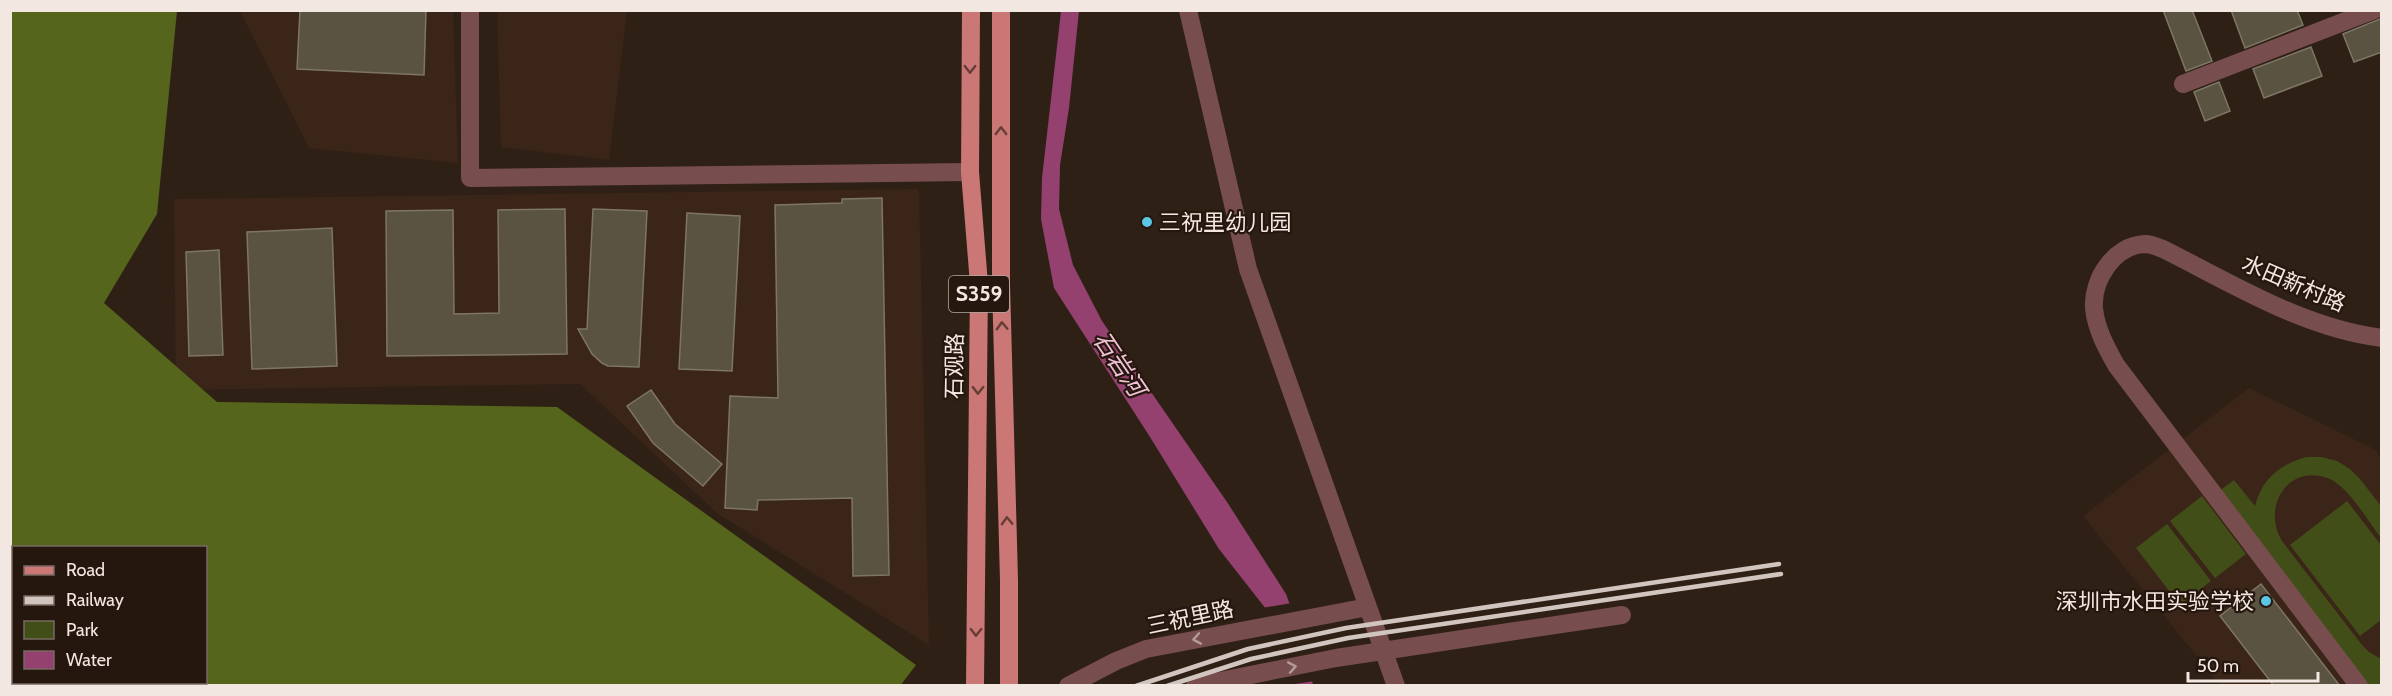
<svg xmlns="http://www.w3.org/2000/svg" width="2392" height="696" font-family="Cabin,'Noto Sans SC',sans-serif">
<rect width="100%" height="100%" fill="#2f2016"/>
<path fill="#3a2518" d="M240,11h213l5,152 -149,-15z
M497,11h130l-18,149 -108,-13z
M919,189l10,456 -211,-131 -138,-130 -404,6 -2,-191z
M2249,388l127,62 6,12 -1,223h-161l-137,-169z"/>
<path fill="#424e17" d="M2306,457h15l16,4 13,8 10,10 21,27v32c-13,-17 -32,-50 -51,-59 -41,-17 -69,27 -48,62l80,104 7,7 12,7v26h-13l-150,-193 16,-12 21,26c7,-27 24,-41 51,-49z
M2202,496l44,58 -31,24 -45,-57z
M2347,501l34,44v75l-21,16 -70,-91z
M2167,524l44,57 -31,24 -44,-57z"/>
<path fill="#55651b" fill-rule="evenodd" d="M10,11h167l-20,203 -53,89 113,99 340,5 359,258 -16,21 -889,-1zM14,548h192v134h-192z"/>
<path fill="#94416f" d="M1061,11h18l-10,97 -9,57 -1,44 14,56 29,56 125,181 59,92 13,36 14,55h-28l-19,-76 -47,-60 -69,-112 -96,-149 -13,-69 1,-41z"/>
<path fill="#2f2016" d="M1292,603l10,26 13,52 -33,5 -20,-78z"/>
<path fill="#5a5342" stroke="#7e7664" stroke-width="1.5" d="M300,10h126l-2,65 -127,-6z
M2163,10h29l20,51 -26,10z
M2231,10h66l6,15 -58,23z
M2382,18v34l-28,10 -11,-28z
M2311,47l11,29 -58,22 -11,-29z
M2219,82l11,29 -25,10 -11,-29z
M882,198l7,377 -36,1 -1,-78 -94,2 -1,10 -32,-2 5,-112 48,2 -3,-193 67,-2v-4z
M565,209l2,145 -180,2 -1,-145 67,-1 1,104 45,-1 -1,-103z
M593,209l54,2 -8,156 -31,-1 -6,-3 -10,-9 -14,-25h9z
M687,213l53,3 -8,155 -53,-2z
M332,228l5,138 -85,3 -5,-137z
M219,250l4,105 -34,1 -3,-104z
M651,390l24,34 47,40 -19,22 -50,-43 -26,-37z
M2261,584l79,102h-66l-54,-70z"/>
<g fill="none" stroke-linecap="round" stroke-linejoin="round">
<path stroke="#774e4d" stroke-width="18" d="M470,10v168l500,-6
M1188,10l60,259 148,417
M2183,84l191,-74
M1068,686l48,-25 30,-12 222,-42
M1195,686l141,-28 286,-43
M2359,686l-243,-321c-10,-18 -20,-36 -22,-57 -2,-28 20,-63 51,-64 6,0 13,3 18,5 70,35 140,79 219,89"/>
<path stroke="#ca7775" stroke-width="18" d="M971,10l-1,162 9,112 -4,402
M1001,10v274l8,296v106"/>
<path stroke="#d1c5bf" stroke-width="4.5" d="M1136,686l112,-37 98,-21 433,-64
M1167,686l84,-27 97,-21 433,-64"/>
</g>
<defs><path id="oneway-chevron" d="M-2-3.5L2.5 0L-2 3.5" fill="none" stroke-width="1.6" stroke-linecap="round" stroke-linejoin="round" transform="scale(1.5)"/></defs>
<g stroke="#673d37">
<use href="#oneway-chevron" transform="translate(970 69) rotate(90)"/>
<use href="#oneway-chevron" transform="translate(1001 131) rotate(-90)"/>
<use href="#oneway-chevron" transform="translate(1002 326) rotate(-92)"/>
<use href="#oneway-chevron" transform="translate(978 390) rotate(91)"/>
<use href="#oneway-chevron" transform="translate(1007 521) rotate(-92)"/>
<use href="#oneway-chevron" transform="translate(976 632) rotate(91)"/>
</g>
<g stroke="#b49a97">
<use href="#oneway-chevron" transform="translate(1197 639) rotate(170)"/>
<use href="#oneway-chevron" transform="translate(1292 667) rotate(-10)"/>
</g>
<g fill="#5bc7e7" stroke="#25170d" stroke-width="2">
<circle cx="1147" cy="222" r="6"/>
<circle cx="2266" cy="601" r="6"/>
</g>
<g text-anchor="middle" stroke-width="4.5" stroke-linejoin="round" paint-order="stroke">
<rect fill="#25170d" stroke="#b4a9a1" stroke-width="1.5" x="949" y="276" width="60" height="36" rx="4.5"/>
<g font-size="21" font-weight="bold" fill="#f2e7e1">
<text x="979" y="301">S359</text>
</g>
<g font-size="22" fill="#f2e7e1" stroke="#25170d" text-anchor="start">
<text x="1159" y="230">三祝里幼儿园</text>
<text x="2254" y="609" text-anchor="end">深圳市水田实验学校</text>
</g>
<g font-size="22" fill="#f2e7e1" stroke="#25170d">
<text transform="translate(2294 283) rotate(23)" y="8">水田新村路</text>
<text transform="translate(954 366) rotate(-89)" y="8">石观路</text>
<text transform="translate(1190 617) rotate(-12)" y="8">三祝里路</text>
</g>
<g font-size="24" font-style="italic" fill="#f1c1d8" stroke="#25170d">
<text transform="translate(1119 364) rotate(56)" y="8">石岩河</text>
</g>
</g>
<rect width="2392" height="696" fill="none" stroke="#f2e7e1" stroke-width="24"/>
<rect x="12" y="546" width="195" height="138" fill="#25170d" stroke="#776a62" stroke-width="1.5"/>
<rect x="24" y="566" width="30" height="9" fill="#ca7775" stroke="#776a62" stroke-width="1.5"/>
<text x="66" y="576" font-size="18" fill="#f2e7e1">Road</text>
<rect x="24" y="596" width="30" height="9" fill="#d1c5bf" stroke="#776a62" stroke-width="1.5"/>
<text x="66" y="606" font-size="18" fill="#f2e7e1">Railway</text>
<rect x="24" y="621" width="30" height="18" fill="#424e17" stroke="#776a62" stroke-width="1.5"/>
<text x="66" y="636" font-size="18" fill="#f2e7e1">Park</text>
<rect x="24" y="651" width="30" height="18" fill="#94416f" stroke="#776a62" stroke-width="1.5"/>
<text x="66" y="666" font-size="18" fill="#f2e7e1">Water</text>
<path d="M2188 672v9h130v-9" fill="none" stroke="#f2e7e1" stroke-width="3"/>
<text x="2197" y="672" font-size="18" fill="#f2e7e1" stroke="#25170d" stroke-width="4.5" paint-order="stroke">50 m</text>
</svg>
